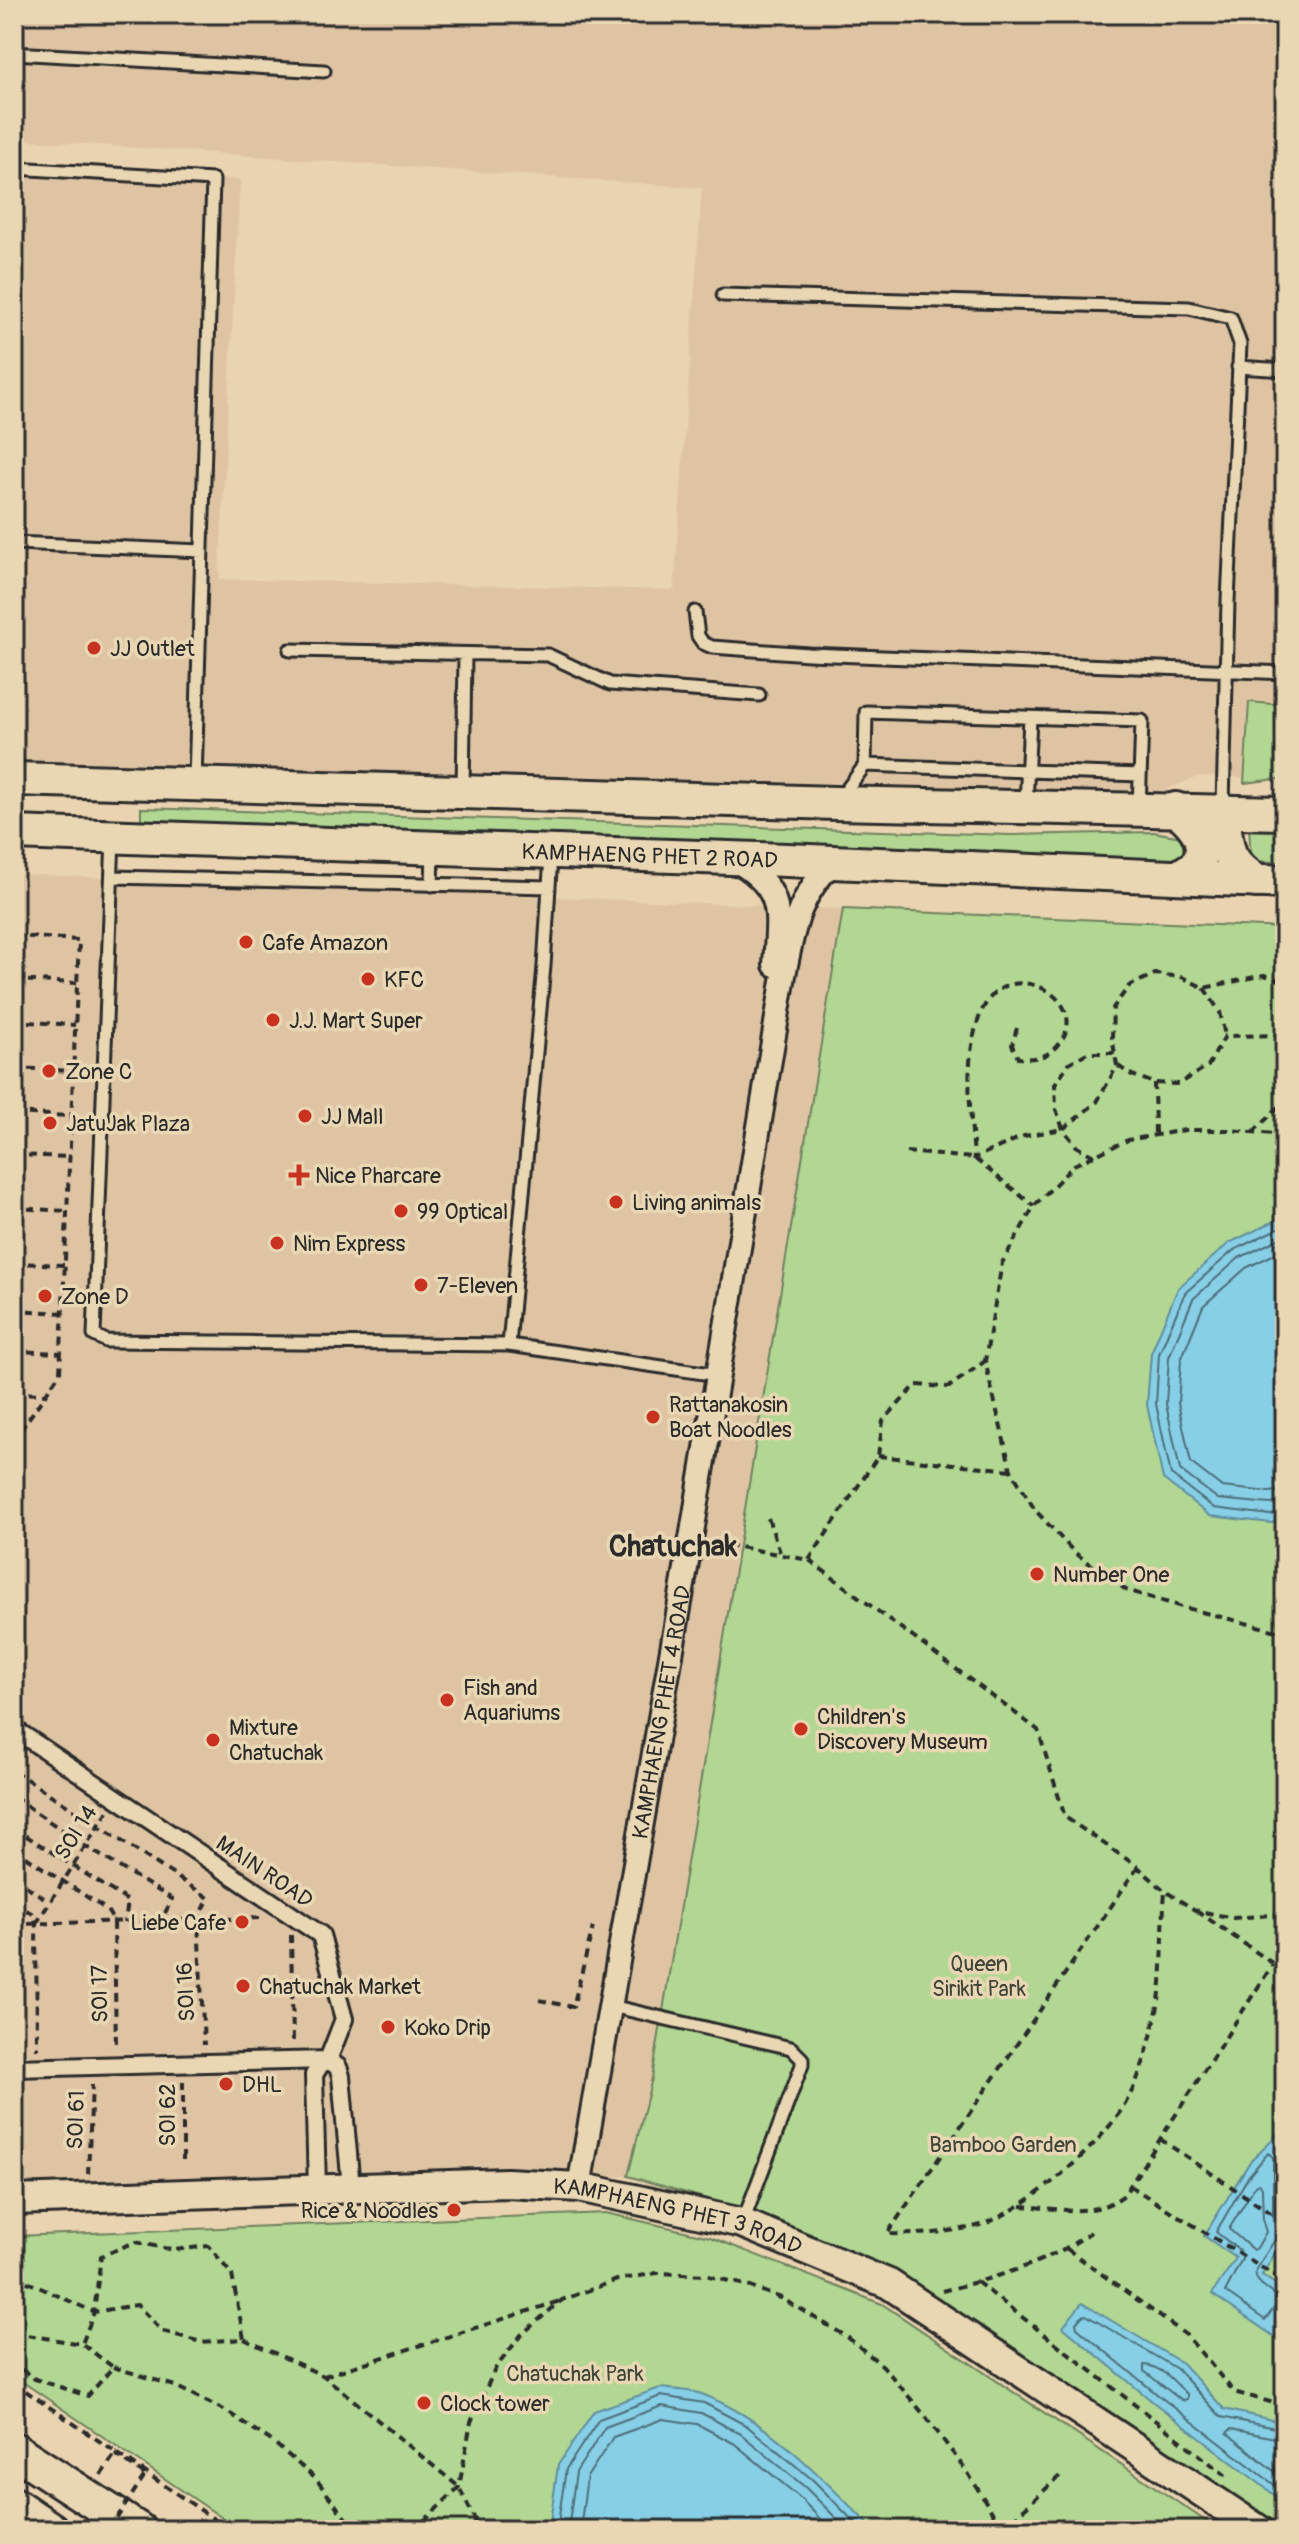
<svg xmlns="http://www.w3.org/2000/svg" width="1299" height="2544" font-family="Pangolin,sans-serif">
<rect width="100%" height="100%" fill="#ead3b0"/>
<filter id="ink" filterUnits="userSpaceOnUse"><feTurbulence type="fractalNoise" baseFrequency=".0125" numOctaves="2"/><feDisplacementMap in="SourceGraphic" scale="16" xChannelSelector="R" yChannelSelector="G"/><feConvolveMatrix kernelMatrix="1 2 1 2 8 2 1 2 1" color-interpolation-filters="sRGB"/></filter>
<g filter="url(#ink)">
<path fill="#dfc4a4" d="M14,14h1271v765l-86,-3 -39,16 -1146,-30v-600l226,18 -21,399 455,11 28,-402 -688,-49z
M14,874l829,35 -191,1169 -24,98 -614,18z"/>
<path fill="#b1d792" stroke="#6e815e" stroke-width="2" d="M1249,702l36,3v73l-41,5z
M141,808l870,27 143,-3 27,5 4,11 -6,14 -1038,-39z
M1249,826l36,1v35l-34,-1z
M843,909l442,19v1602h-7l-377,-254 -180,-73 -93,-27 24,-98z
M606,2213l104,24 172,67 337,226h-979l-226,-154v-140z"/>
<path fill="#86cfe7" stroke="#628d9c" stroke-width="2" d="M1285,1216v303l-14,4 -61,-7 -47,-37 -16,-74 4,-52 27,-65 51,-45z
M1285,2127l-5,50 2,65 -20,33 23,16v14l-8,13 8,6v20l-73,-50 24,-36 -32,-22 47,-76z
M1082,2303l100,60 42,46 61,14v80l-132,-101 -90,-75z
M660,2388c16,2 35,2 49,9 65,27 116,84 165,133h-325l9,-65 36,-54z"/>
<g fill="none" stroke-linecap="round" stroke-linejoin="round">
<path stroke="#4f6d76" stroke-width="2" d="M1285,1225l-51,25 -49,43 -26,61 -3,50 15,71 43,33 56,7 15,-3
M1285,1236l-46,22 -46,41 -24,58 -3,47 14,66 38,29 52,5 15,-2
M1285,1249l-39,19 -43,38 -22,54 -3,43 13,60 31,24 47,5 16,-2
M1268,2153l5,4v64l7,11 -24,37c-4,16 16,20 24,31l-15,20 -40,-28 18,-35 -3,-6 -24,-19 32,-55z
M1259,2184l3,4 1,34 3,10 -9,16 -4,2 -24,-21 26,-43z
M1144,2365c18,1 32,18 43,30v5l-5,1 -38,-30z
M1285,2430l-64,-13 -44,-48 -91,-54 -4,1 -6,7 1,5 81,67 127,98
M1285,2440l-54,-11 -4,4 58,47
M557,2530l9,-61 33,-50 62,-23 43,7 43,23 66,54 49,50
M568,2530l8,-58 29,-45 57,-21 39,7 40,21 65,54 42,42
M580,2530l7,-53 26,-40 50,-18 34,5 38,20 63,52 33,34"/>
<g stroke="#2b2b2b" stroke-width="17">
<path id="service" d="M14,53l310,18
M14,168l199,12 -18,601
M723,295l466,13 42,10 9,26 -12,257 -5,205
M1238,367l47,3
M14,543l188,8
M695,612l3,24 5,7 9,4 97,7 476,19
M290,650l258,5 62,29 149,11
M865,765l275,10
M463,790l2,-135
M842,796l23,-31 1,-53 276,9 -3,88
M1026,805l4,-87
M113,837l-19,498 12,6 403,4 209,30
M112,877l437,10
M432,885l1,-33
M509,1345l35,-379 7,-111
M611,2006l180,42 11,11v6l-59,157"/>
</g>
<g stroke="#2b2b2b" stroke-width="22">
<path id="pedestrian" d="M14,1729l307,206 23,84 -16,41 -314,8
M317,2188l-3,-113 6,-10 8,-5 10,7 3,9 10,111"/>
</g>
<g stroke="#2b2b2b" stroke-width="28">
<g id="minor">
<path d="M734,859c52,31 44,52 41,106"/>
<path id="s1" d="M579,2187l112,-648 93,-564c10,-49 13,-77 50,-114"/>
</g>
</g>
<g stroke="#2b2b2b" stroke-width="34">
<g id="tertiary">
<path id="s2" d="M14,2200l493,-17 72,4 163,36 147,61 370,246"/>
</g>
</g>
<g stroke="#2b2b2b" stroke-width="38">
<g id="secondary">
<path d="M14,779l822,24 449,10"/>
<path d="M1176,809c15,12 33,30 23,52 -4,7 -15,12 -21,16"/>
<path d="M1223,810c4,37 1,50 34,71"/>
<path id="s3" d="M14,833l773,27 498,22"/>
</g>
</g>
<g stroke="#2b2b2b" stroke-width="40">
<path id="primary" d="M14,2450l124,80
M14,2505l37,25"/>
</g>
<path stroke="#2b2b2b" stroke-width="4" stroke-dasharray="8 6" stroke-linecap="butt" d="M14,936l65,4 -19,433 -46,67
M14,980l63,3
M1204,988l16,24 5,24
M14,1021l61,4
M1017,1028l-5,17 6,13c20,1 30,0 42,-16 34,-42 -57,-95 -81,-24 -16,44 -8,94 -5,140l50,-22 39,-7 34,-27 20,-36 -5,-29 1,-29 16,-22 26,-12 27,3 22,11 60,-13 21,7
M1118,1066l14,9 22,8 24,1 30,-18 17,-30 60,-1
M14,1068l59,3
M1154,1083l1,52
M14,1113l57,3
M1253,1132l32,-31
M1285,1135l-54,-5h-46l-57,10 -54,25 -40,41 -32,57 -17,98 26,109 24,40 39,42 52,38 56,17 103,26
M906,1152l68,6 60,48
M14,1155l56,2
M1094,1156l-17,-9 -14,-18 -7,-20 -1,-25 14,-21 18,-10h28
M14,1208l53,3
M14,1263l51,2
M14,1310l49,3
M14,1351l47,2
M14,1393l32,1
M878,1456l133,14
M768,1518l13,37
M713,1542l96,18 229,170 27,87 73,50 27,24 30,19 38,8 52,-4
M809,1560l69,-104 5,-35 33,-36 33,2 35,-25
M14,1771l195,127 -11,22 6,125
M14,1797l71,49 87,53 -11,22
M14,1828l114,73 -3,21
M14,1849l93,61 7,12 2,125
M1138,1867l-251,367c31,1 59,-1 90,-8 47,-13 124,-80 148,-122 17,-29 26,-65 33,-98 6,-32 4,-80 7,-115
M14,1878l35,23
M14,1903l19,11 3,10 1,125
M1197,1911l88,61
M14,1924l247,-6
M36,1924l72,-113
M291,1935l2,107
M539,2000l34,7 20,-80
M183,2082v84
M1160,2139l124,83
M1285,2159l-3,24 3,43
M88,2174l4,-89
M1130,2186l155,96
M1021,2206c37,2 72,13 103,-11l149,-231
M135,2242l39,8 35,-4 23,29 12,64 -43,3 -39,-11 -25,-26 -43,7 7,-56z
M1067,2249l119,86 48,57 51,14
M14,2276l80,36 -12,32
M977,2282l252,196
M942,2291c52,-13 105,-27 149,-59
M14,2333l68,11 31,23 -25,29 -53,-17 -21,-15
M244,2339l80,37 135,111 21,43
M113,2367l62,19 51,25 47,31 43,37 30,40 24,8 54,-6 35,-34 12,-65 24,-53 26,-34 41,-35 55,-20 40,-7 48,2 40,10 36,13 65,38 37,30 43,51 42,56 35,57
M324,2376l236,-75
M14,2383l216,147
M115,2454l30,21
M101,2475l16,-24
M1002,2529l59,-54"/>
<use href="#service" stroke="#e9d7b4" stroke-width="11"/>
<use href="#pedestrian" stroke="#e9d7b4" stroke-width="16"/>
<use href="#minor" stroke="#e9d7b4" stroke-width="22"/>
<use href="#tertiary" stroke="#e9d7b4" stroke-width="28"/>
<use href="#secondary" stroke="#e9d7b4" stroke-width="32"/>
<use href="#primary" stroke="#e9d7b4" stroke-width="34"/>
<g stroke="#2b2b2b" stroke-width="9">
<path id="rail" d="M14,2525l7,5"/>
</g>
<use href="#rail" stroke="#e9d7b4" stroke-width="6" stroke-dasharray="18" stroke-linecap="butt"/>
<path stroke="#2b2b2b" stroke-width="4" stroke-dasharray="8 6" stroke-linecap="butt" d="M109,2530l36,-55"/>
</g>
</g>
<g fill="#c8321e" stroke="#e9d7b4" stroke-width="3">
<circle cx="94" cy="648" r="8"/>
<circle cx="246" cy="942" r="8"/>
<circle cx="368" cy="979" r="8"/>
<circle cx="273" cy="1020" r="8"/>
<circle cx="49" cy="1071" r="8"/>
<circle cx="305" cy="1116" r="8"/>
<circle cx="50" cy="1123" r="8"/>
<path d="M295 1163h8v8h8v8h-8v8h-8v-8h-8v-8h8z"/>
<circle cx="616" cy="1202" r="8"/>
<circle cx="401" cy="1211" r="8"/>
<circle cx="277" cy="1243" r="8"/>
<circle cx="421" cy="1285" r="8"/>
<circle cx="45" cy="1296" r="8"/>
<circle cx="653" cy="1417" r="8"/>
<circle cx="1037" cy="1574" r="8"/>
<circle cx="447" cy="1700" r="8"/>
<circle cx="801" cy="1729" r="8"/>
<circle cx="213" cy="1740" r="8"/>
<circle cx="242" cy="1922" r="8"/>
<circle cx="243" cy="1986" r="8"/>
<circle cx="388" cy="2027" r="8"/>
<circle cx="226" cy="2084" r="8"/>
<circle cx="454" cy="2210" r="8"/>
<circle cx="424" cy="2403" r="8"/>
</g>
<g text-anchor="middle" stroke-width="7" stroke-linejoin="round" paint-order="stroke">
<g font-size="22" fill="#2b2b2b" stroke="#e9d7b4" text-anchor="start">
<text x="110" y="656">JJ Outlet</text>
<text x="262" y="950">Cafe Amazon</text>
<text x="384" y="987">KFC</text>
<text x="289" y="1028">J.J. Mart Super</text>
<text x="65" y="1079">Zone C</text>
<text x="321" y="1124">JJ Mall</text>
<text x="66" y="1131">JatuJak Plaza</text>
<text x="315" y="1183">Nice Pharcare</text>
<text x="632" y="1210">Living animals</text>
<text x="417" y="1219">99 Optical</text>
<text x="293" y="1251">Nim Express</text>
<text x="437" y="1293">7-Eleven</text>
<text x="61" y="1304">Zone D</text>
<text x="669" y="1412">Rattanakosin<tspan x="669" dy="25">Boat Noodles</tspan></text>
<text x="1053" y="1582">Number One</text>
<text x="463" y="1695">Fish and<tspan x="463" dy="25">Aquariums</tspan></text>
<text x="817" y="1724">Children's<tspan x="817" dy="25">Discovery Museum</tspan></text>
<text x="229" y="1735">Mixture<tspan x="229" dy="25">Chatuchak</tspan></text>
<text x="226" y="1930" text-anchor="end">Liebe Cafe</text>
<text x="259" y="1994">Chatuchak Market</text>
<text x="404" y="2035">Koko Drip</text>
<text x="242" y="2092">DHL</text>
<text x="438" y="2218" text-anchor="end">Rice &amp; Noodles</text>
<text x="440" y="2411">Clock tower</text>
</g>
<g font-size="22" fill="#2b2b2b" stroke="#e9d7b4">
<text dy="8" stroke="none"><textPath href="#s3" startOffset="636">KAMPHAENG PHET 2 ROAD</textPath></text>
<text dy="8" stroke="none"><textPath href="#s1" startOffset="482">KAMPHAENG PHET 4 ROAD</textPath></text>
<text transform="translate(75 1832) rotate(-58)" y="8">SOI 14</text>
<text transform="translate(265 1871) rotate(34)" y="8">MAIN ROAD</text>
<text transform="translate(185 1992) rotate(-93)" y="8">SOI 16</text>
<text transform="translate(99 1994) rotate(-91)" y="8">SOI 17</text>
<text transform="translate(167 2115) rotate(-90)" y="8">SOI 62</text>
<text transform="translate(75 2120) rotate(-88)" y="8">SOI 61</text>
<text dy="8" stroke="none"><textPath href="#s2" startOffset="668">KAMPHAENG PHET 3 ROAD</textPath></text>
</g>
<g font-size="22" fill="#3f453a" stroke="#e9d7b4">
<text x="979" y="1971">Queen<tspan x="979" dy="25">Sirikit Park</tspan></text>
<text x="1003" y="2152">Bamboo Garden</text>
<text x="575" y="2381">Chatuchak Park</text>
</g>
<g font-size="30" font-weight="bold" fill="#2b2b2b" stroke="#e9d7b4">
<text x="673" y="1556">Chatuchak</text>
</g>
</g>
<rect width="1299" height="2544" fill="none" stroke="#e9d7b4" stroke-width="48"/>
<rect x="24" y="24" width="1251" height="2496" fill="none" stroke="#2b2b2b" stroke-width="3" filter="url(#ink)"/>
</svg>
